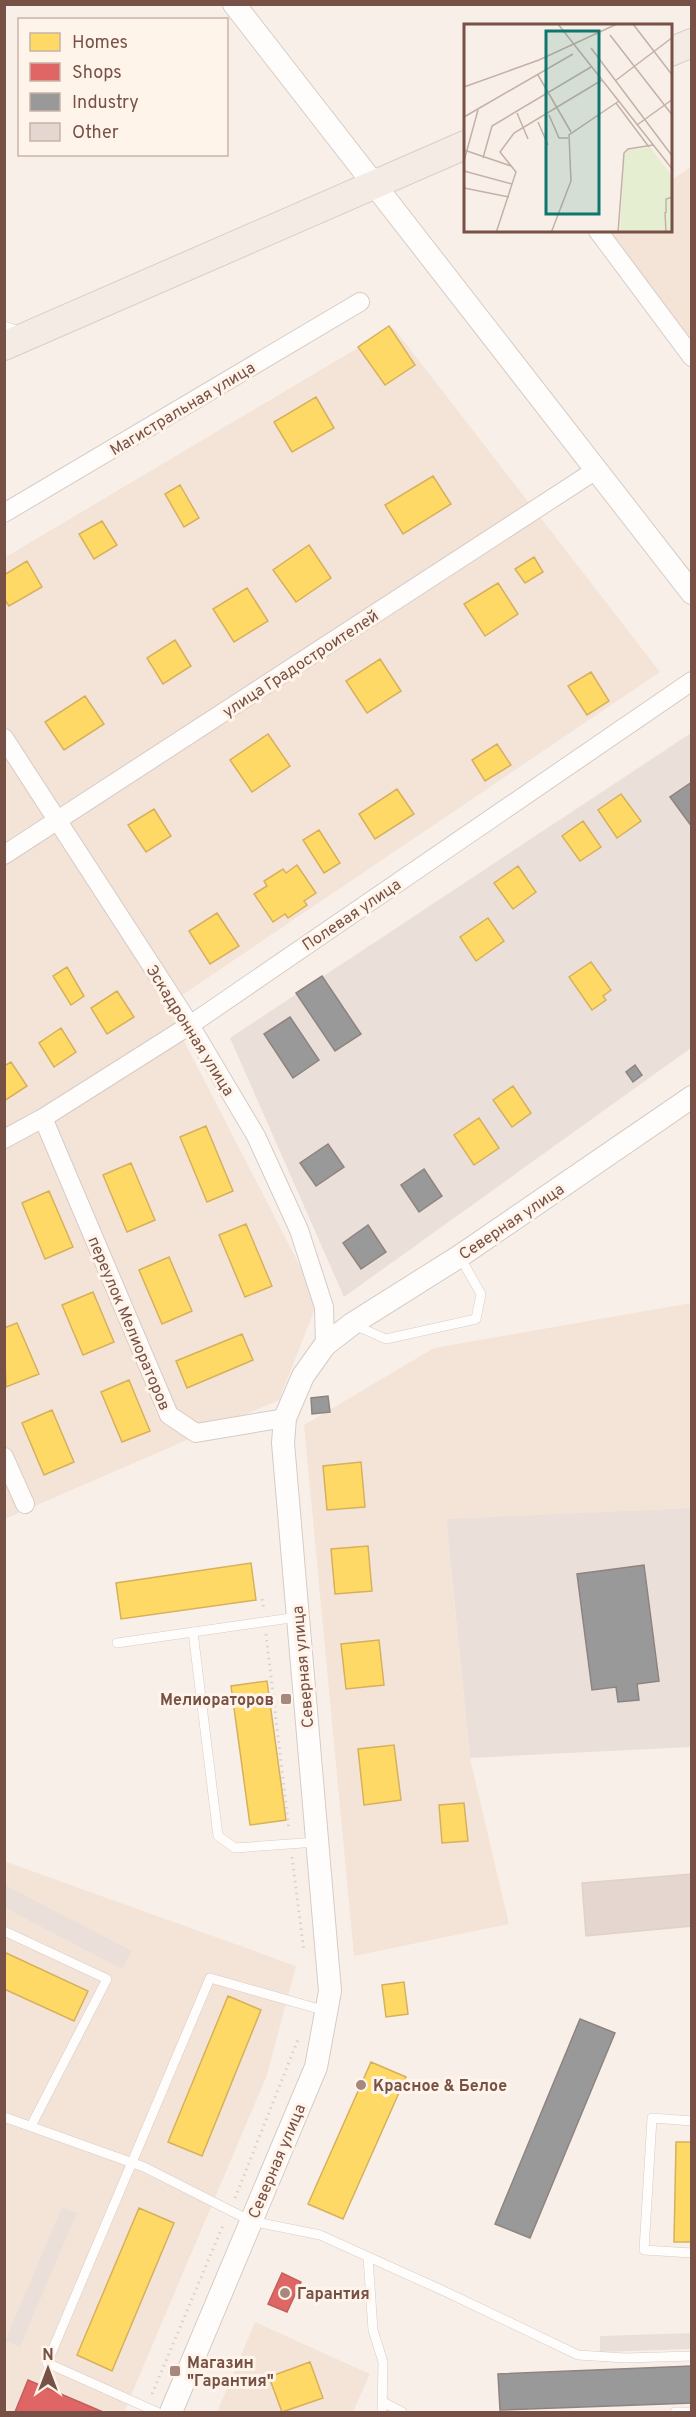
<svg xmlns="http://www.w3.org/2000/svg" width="696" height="2417" font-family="Overpass,sans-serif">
<rect width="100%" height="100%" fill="#f8f0e8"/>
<path fill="#f4e4d8" d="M691,167v174l-82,-110h61l1,-51z
M393,327l267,345 -494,334 152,295 -39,99 -274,119 -1,-961z
M691,1303v205l-245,12 24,238 39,166 -155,32 -50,-531 130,-77z
M4,1861l292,105 -29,109 -143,337h-119z
M255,2322l115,52 -17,38h-136z"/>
<path fill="#ebe0d9" d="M691,733v315l-347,249 -114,-259z
M691,1508v239l-221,11 -24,-239z
M5,1885l127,66 -10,18 -117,-61z
M62,2207l15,6 -57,134 -15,-6z
M691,2333v16l-91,3v-16z"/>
<path fill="#ffd966" stroke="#d6b05c" stroke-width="1.5" d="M389,326l26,39 -30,20 -27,-38z
M316,397l18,31 -42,24 -18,-30z
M433,476l18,28 -48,30 -18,-29z
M180,485l19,33 -15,9 -19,-33z
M102,521l15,24 -23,14 -15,-25z
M309,545l22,33 -35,24 -23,-32z
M534,557l9,15 -18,11 -10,-14z
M27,561l15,26 -33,19 -5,-7v-24z
M498,583l20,31 -33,22 -21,-32z
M247,588l21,33 -34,21 -21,-33z
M175,640l16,26 -28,18 -16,-26z
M380,659l21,32 -34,22 -21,-32z
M591,672l18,29 -22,14 -19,-29z
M85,696l19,28 -40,26 -19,-28z
M268,734l22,32 -38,26 -22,-32z
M497,744l14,21 -26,16 -13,-21z
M397,789l17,25 -39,25 -16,-25z
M621,794l20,27 -24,17 -19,-28z
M154,809l17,27 -25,16 -18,-27z
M583,821l18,26 -21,14 -18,-25z
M319,830l21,33 -16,10 -21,-33z
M297,865l19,28 -12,8 3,4 -19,13 -3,-4 -12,8 -19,-28 13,-8 -3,-5 19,-12 3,4z
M518,866l18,26 -23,17 -19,-26z
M217,913l22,33 -29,18 -21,-33z
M488,918l16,23 -28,20 -16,-24z
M591,962l20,28 -8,6 3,4 -14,10 -23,-33z
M67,967l17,29 -13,9 -18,-29z
M117,991l17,26 -27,17 -16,-26z
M61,1028l15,24 -22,15 -15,-24z
M11,1062l16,24 -23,15v-35z
M513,1086l18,27 -19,14 -19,-27z
M479,1118l20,30 -25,17 -20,-30z
M206,1126l27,65 -26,11 -27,-65z
M131,1163l24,57 -28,12 -24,-57z
M49,1191l24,56 -28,12 -23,-56z
M246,1224l26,62 -27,11 -26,-62z
M169,1257l23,54 -30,13 -23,-54z
M93,1292l21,50 -31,13 -21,-50z
M17,1323l22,51 -33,13 -2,-59z
M242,1334l11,26 -66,28 -11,-27z
M129,1380l21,51 -28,11 -21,-50z
M52,1410l22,52 -30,13 -22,-52z
M361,1462l4,45 -38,3 -4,-44z
M368,1546l4,45 -37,3 -4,-45z
M251,1563l5,37 -135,19 -5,-36z
M379,1640l5,45 -38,4 -5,-45z
M267,1681l19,139 -36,5 -19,-139z
M394,1745l7,55 -37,5 -6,-56z
M464,1803l4,38 -26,2 -3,-38z
M4,1952l84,39 -14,30 -70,-32z
M404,1982l4,32 -22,3 -4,-32z
M228,1996l33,14 -59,146 -34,-14z
M371,2062l35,15 -63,142 -35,-15z
M676,2142h16v100h-18z
M139,2208l35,15 -62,148 -35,-16z
M310,2362l13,36 -41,14 -13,-35z"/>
<path fill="#e06666" stroke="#c1605c" stroke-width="1.5" d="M282,2273l19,9 -14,30 -19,-8z
M28,2380l75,32h-88z"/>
<path fill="#999" stroke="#8f8380" stroke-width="1.5" d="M692,782v45l-22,-30z
M322,976l39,58 -26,17 -39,-58z
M290,1017l29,43 -26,18 -29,-44z
M635,1065l7,10 -9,7 -7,-10z
M328,1144l16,23 -28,19 -16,-23z
M424,1169l18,27 -23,16 -18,-27z
M368,1225l18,27 -25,17 -18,-26z
M328,1396l2,16 -18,2 -1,-16z
M644,1565l15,116 -22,3 2,16 -21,2 -2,-15 -24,3 -15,-116z
M580,2019l35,14 -85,205 -35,-14z
M692,2366v37l-192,7 -2,-36z"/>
<path fill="#e5d6cf" stroke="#e1d1ca" stroke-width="1.5" d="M692,1874v52l-106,10 -4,-53z"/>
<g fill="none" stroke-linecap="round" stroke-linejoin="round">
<g stroke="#d6cbc5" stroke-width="10">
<path id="service" d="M4,326l15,5
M354,1325l32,14 90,-20 5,-25 -21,-37
M193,1632l25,204 17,12 82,-6
M117,1643l181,-26
M4,1931l103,48 -76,147
M4,2117l140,50 107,54 69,14 124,56 134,64 47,3 67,-2
M692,2121l-40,-3 -8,132 48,3
M368,2257l5,73 10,32 -1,50
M383,2402l19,10
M157,2412l-110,-49 163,-385 116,33
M675,2412h17"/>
</g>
<g stroke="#d6cbc5" stroke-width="20">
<path id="minor" d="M598,231l94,126
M4,513l356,-211
M4,738l186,287 66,111 43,94 25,77 1,38
M4,855l592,-385
M43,1118l126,297 27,18 89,-15
M4,1139l39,-21 147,-93 502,-344
M4,1457l21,47"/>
</g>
<g stroke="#d6cbc5" stroke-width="24">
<path id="tertiary" d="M234,4l458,589
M171,2412l145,-345 14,-76 -47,-548 2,-25 18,-42 22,-31 27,-21 108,-68 232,-159"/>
</g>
<g stroke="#dacdc8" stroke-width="30">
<path id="primary" d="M670,52l22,-9
M4,346l461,-201"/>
</g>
<path stroke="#dbd0cb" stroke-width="3" stroke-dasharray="1.5 4.5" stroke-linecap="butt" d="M262,1599l2,11
M266,1634l23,196
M292,1857l12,95
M235,2198l64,-161
M152,2394l72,-171"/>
<use href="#service" stroke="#fefdfc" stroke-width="9"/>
<use href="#minor" stroke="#fefdfc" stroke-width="18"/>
<use href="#tertiary" stroke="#fefdfc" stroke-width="22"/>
<use href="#primary" stroke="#f3ebe4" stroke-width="28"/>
</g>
<g fill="#a5897f" stroke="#fff4ea" stroke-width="2">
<rect x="280" y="1693" width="12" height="12" rx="3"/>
<circle cx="361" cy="2085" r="6"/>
<circle cx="285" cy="2293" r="6"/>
<rect x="169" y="2365" width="12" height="12" rx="3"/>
</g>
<g text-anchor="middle" stroke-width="6" stroke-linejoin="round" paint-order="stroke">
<g font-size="16" fill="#785146" stroke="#fff4ea">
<text transform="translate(182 408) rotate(-31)" y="6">Магистральная улица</text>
<text transform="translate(300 663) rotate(-33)" y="6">улица Градостроителей</text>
<text transform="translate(351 914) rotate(-34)" y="6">Полевая улица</text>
<text transform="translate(191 1030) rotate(58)" y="6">Эскадронная улица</text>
<text transform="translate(511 1221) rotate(-34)" y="6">Северная улица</text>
<text transform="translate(130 1323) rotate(67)" y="6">переулок Мелиораторов</text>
<text transform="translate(302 1667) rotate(-95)" y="6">Северная улица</text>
<text transform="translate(276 2161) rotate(-67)" y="6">Северная улица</text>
</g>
<g font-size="16" font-weight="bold" fill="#785146" stroke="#fff4ea" text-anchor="start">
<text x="274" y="1705" text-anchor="end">Мелиораторов</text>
<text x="373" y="2091">Красное &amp; Белое</text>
<text x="297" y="2299">Гарантия</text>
<text x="187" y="2368">Магазин<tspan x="187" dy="18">"Гарантия"</tspan></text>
</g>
</g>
<g transform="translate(464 24)">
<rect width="208" height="208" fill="#f8f0e8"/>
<path d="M186,123l22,29v56l-52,1 4,-76 4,-7z" fill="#e6eed1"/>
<path fill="none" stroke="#c5b0a7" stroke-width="1.5" d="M94,0l115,146M169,0l40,52M146,11l63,81M127,24l82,109M74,51l33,57M151,57l58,-44M0,63l75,-27 78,-36M152,79l33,44M53,89l11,26M85,91l10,23h9M0,93l109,-63M74,98l10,23M173,101l36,-26M0,126l47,16M19,134l9,-32 99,-59M0,137l14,-51M0,147l48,13M0,164l45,9M201,188l1,21M202,189v-14l7,-2M32,209l20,-61 -16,-20 14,-19 88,-53M87,209l20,-52 -2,-46 50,-34M154,209l6,-80 4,-4 25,-4"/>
<path fill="#0f766e" fill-opacity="0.15" stroke="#0f766e" stroke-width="3" d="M82,7h53v183h-53z"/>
<rect width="208" height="208" fill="none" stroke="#785146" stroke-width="3"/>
</g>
<rect width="696" height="2417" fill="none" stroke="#785146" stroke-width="12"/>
<rect x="18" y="18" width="210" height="138" fill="#fff4ea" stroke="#c9b3a8" stroke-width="1.5"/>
<rect x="30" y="33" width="30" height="18" fill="#ffd966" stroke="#c9b3a8" stroke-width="1.5"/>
<text x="72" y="48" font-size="18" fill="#785146">Homes</text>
<rect x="30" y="63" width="30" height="18" fill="#e06666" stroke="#c9b3a8" stroke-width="1.5"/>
<text x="72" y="78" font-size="18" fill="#785146">Shops</text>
<rect x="30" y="93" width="30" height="18" fill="#999999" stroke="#c9b3a8" stroke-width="1.5"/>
<text x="72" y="108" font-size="18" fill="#785146">Industry</text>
<rect x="30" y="123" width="30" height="18" fill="#e5d6cf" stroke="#c9b3a8" stroke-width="1.5"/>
<text x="72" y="138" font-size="18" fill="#785146">Other</text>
<g transform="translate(48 2369)" stroke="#fff4ea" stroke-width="4.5" paint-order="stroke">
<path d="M0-4.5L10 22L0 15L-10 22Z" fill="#785146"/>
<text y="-9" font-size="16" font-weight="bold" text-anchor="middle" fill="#785146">N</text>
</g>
</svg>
